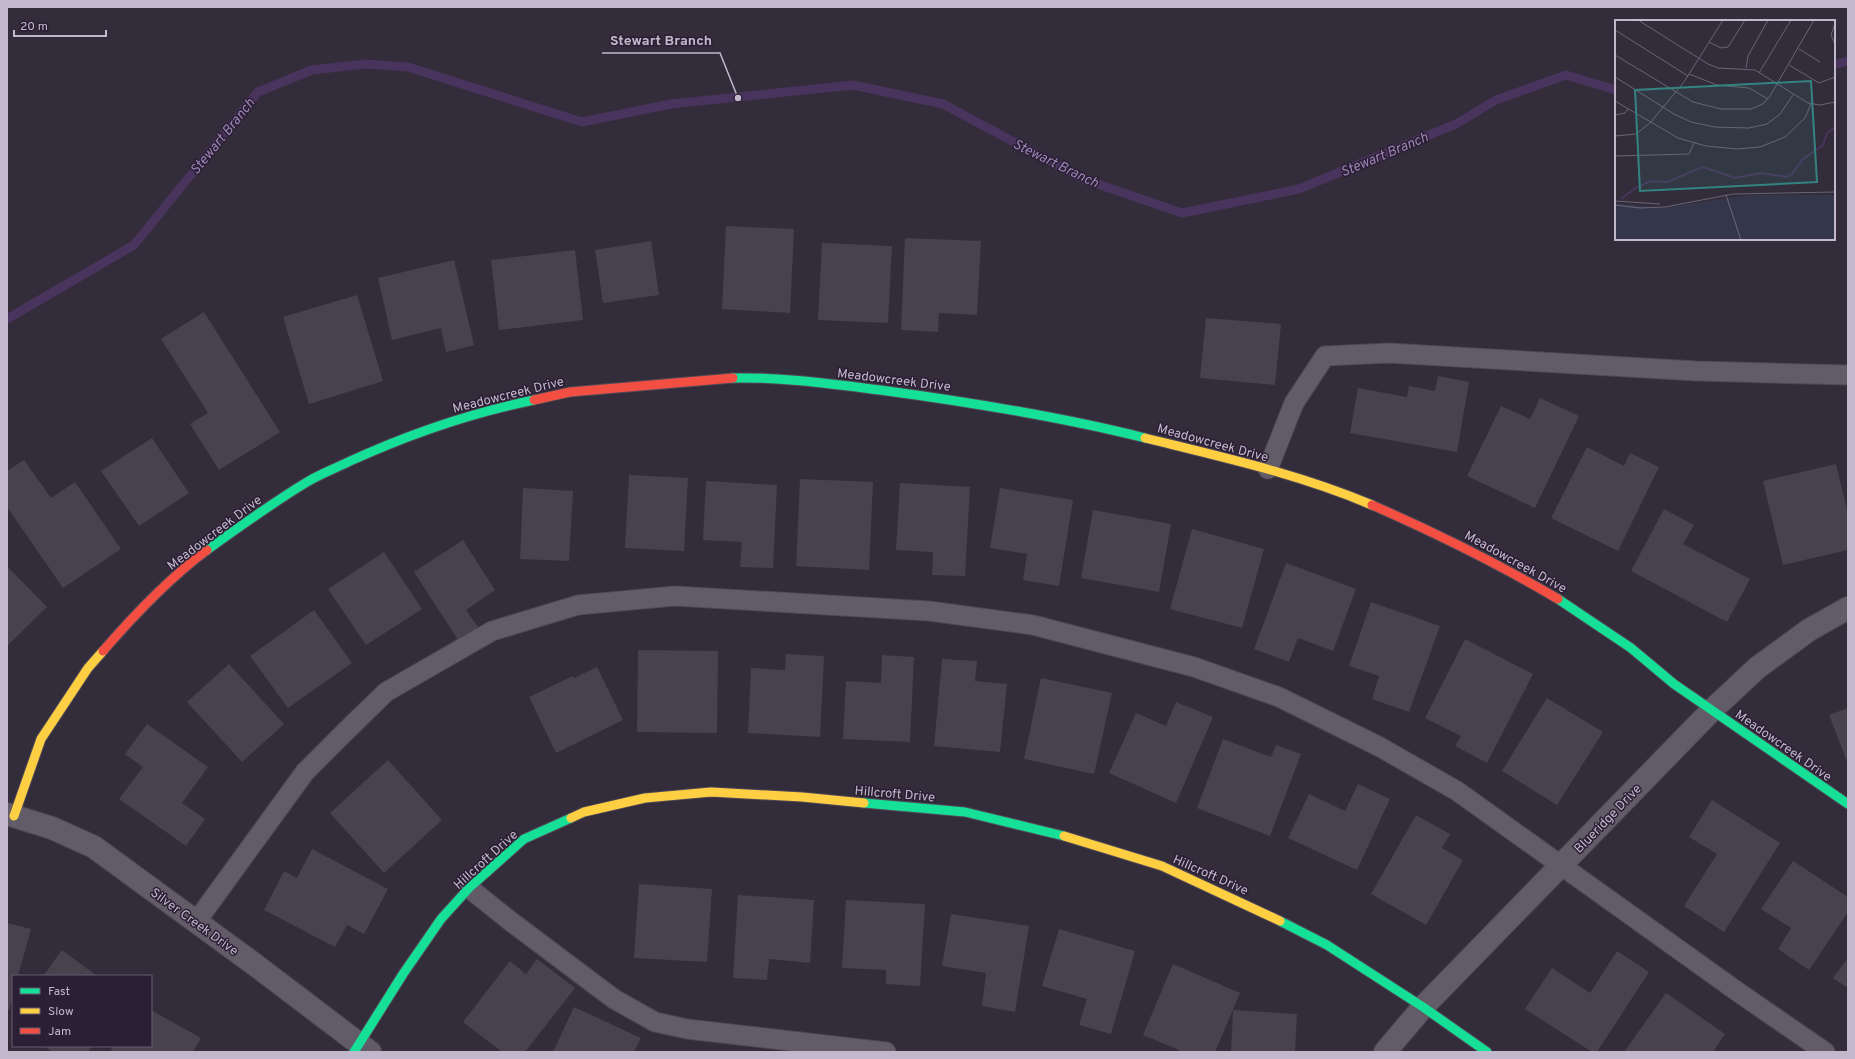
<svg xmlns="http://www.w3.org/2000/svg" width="1855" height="1059" font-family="Overpass,sans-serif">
<rect width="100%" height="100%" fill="#332c3a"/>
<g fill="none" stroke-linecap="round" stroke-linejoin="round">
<path stroke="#49345d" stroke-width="9" d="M1834,65l14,-4
M7,319l127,-74 124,-153 54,-22 54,-6 42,3 174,55 89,-18 182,-19 90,19 140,75 99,34 117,-24 157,-65 40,-24 70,-25 50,15"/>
</g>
<path fill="#48424f" d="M726,226l68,3 -4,84 -68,-4z
M905,238l76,3 -4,74 -38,-2 -1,19 -37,-2z
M651,241l8,54 -56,8 -8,-53z
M822,243l70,3 -4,77 -70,-3z
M575,250l8,70 -84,10 -8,-70z
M454,260l20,85 -28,7 -5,-24 -49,12 -14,-62z
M357,295l26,86 -74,23 -26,-87z
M204,312l76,120 -61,38 -29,-46 18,-11 -47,-74z
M1206,318l75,6 -6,61 -75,-7z
M1438,376l31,6 -12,70 -107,-19 8,-45 49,9 2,-11 26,5z
M1540,398l39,18 -44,92 -68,-32 34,-70 29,13z
M152,438l37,55 -50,33 -38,-55z
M1587,447l37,19 6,-13 29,14 -41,84 -67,-33z
M24,460l27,38 24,-16 46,67 -58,39 -56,-81v-36z
M1836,464l12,50v36l-65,15 -20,-84z
M629,475l59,3 -4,73 -59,-3z
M800,479l73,3 -4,88 -73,-4z
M706,481l71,4 -4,83 -33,-1 2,-25 -39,-2z
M900,483l70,4 -5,89 -33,-1 1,-23 -37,-2z
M523,488l50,3 -4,70 -49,-2z
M1000,488l73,12 -14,86 -36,-6 4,-26 -37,-6z
M1664,509l30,16 -11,19 67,35 -23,43 -96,-51z
M1093,510l78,14 -12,68 -78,-14z
M1192,529l72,20 -22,79 -72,-19z
M463,540l32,50 -29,20 14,20 -20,13 -46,-71z
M384,552l38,57 -56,36 -38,-56z
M1286,563l70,26 -23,62 -35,-13 -9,24 -35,-13z
M7,566l40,41 -40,39z
M1371,602l69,24 -31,86 -37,-13 7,-23 -30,-10z
M314,610l38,53 -64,45 -38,-52z
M1465,639l68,35 -46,89 -32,-17 6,-10 -36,-18z
M638,650l80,1 -1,82 -80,-1z
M786,654l38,2 -4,81 -72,-4 3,-65 34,2z
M882,655l32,2 -4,85 -67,-3 3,-58 35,2z
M942,659l35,2 -2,20 32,3 -7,68 -66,-6z
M229,664l55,60 -42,38 -55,-60z
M597,667l26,53 -67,33 -27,-56 44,-21 1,2z
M1041,678l71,15 -18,81 -70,-15z
M1547,698l56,34 -46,73 -55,-34z
M1176,702l37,15 -37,86 -67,-30 27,-60 30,13z
M1848,708v50l-2,1 -17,-44z
M147,724l61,43 -26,36 23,16 -19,27 -67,-47 24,-32 -18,-13z
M1223,739l48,18 5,-12 25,9 -31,82 -73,-28z
M388,760l54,60 -58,53 -54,-60z
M1358,784l32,15 -33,71 -69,-32 21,-44 36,17z
M1712,800l68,43 -56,89 -40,-26 33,-52 -28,-17z
M1416,815l34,19 -8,14 21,12 -37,65 -55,-31z
M312,849l76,40 -24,45 -17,-9 -12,22 -71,-37 20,-39 13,7z
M1793,861l55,36v15l-39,58 -31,-21 13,-21 -30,-19z
M639,884l73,5 -5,73 -73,-4z
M738,895l76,5 -4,63 -41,-4 -2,21 -34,-2z
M846,900l79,4 -5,82 -34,-2v-14l-44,-2z
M951,914l78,12 -14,86 -33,-6 4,-33 -44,-7z
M7,923l24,6 -13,47h-5v19l-4,15h-2z
M1059,929l76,22 -24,83 -32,-9 8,-26 -45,-13z
M62,950l35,26h-54z
M1617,951l32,21 -52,80h-5l-67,-43 27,-41 38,25z
M1848,958v30l-15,-10z
M537,959l38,29 -50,64h-23l-39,-30 47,-61 16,13z
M1173,964l67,29 -25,59h-36v-2l-36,-15z
M1666,993l59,41 -12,18h-89z
M574,1007l67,31 -7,14h-81z
M151,1010l50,28 -8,14h-83l3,-6h38z
M1233,1010l64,4 -2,38h-64z
M44,1046h48l-4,6h-36z"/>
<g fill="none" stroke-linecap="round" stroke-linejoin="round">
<g stroke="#4e4853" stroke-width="21">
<path id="lane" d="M1268,469l26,-66 31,-47 64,-3 307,18 152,4
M469,888l40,32 105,79 41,23 32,7 199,23
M196,922l109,-150 40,-40 41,-40 106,-61 86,-26 97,-9 254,15 104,14 161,42 85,30 101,50 77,44 281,201 87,60"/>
</g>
<g stroke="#4e4853" stroke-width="24">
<path id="street" d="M7,814l45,14 42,19 160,117 116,88
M1385,1052l38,-45 289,-297 45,-42 52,-38 39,-22"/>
</g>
<g stroke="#504a57" stroke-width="11">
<path id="fast" d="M733,378c49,-1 99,6 147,12 89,12 178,26 265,48
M207,550c32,-23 65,-47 100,-68 13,-8 27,-13 41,-20 59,-27 122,-49 186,-62
M1558,599l73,49 43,36 174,120
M864,803l101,9 99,24
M1280,921l47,24 96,62 64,45
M354,1052l49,-78 38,-55 28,-31 55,-49 47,-21"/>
</g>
<g stroke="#504a57" stroke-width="11">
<path id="slow" d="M1145,438c77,19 154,36 227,67
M14,816l27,-77 47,-71 15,-17
M571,818l13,-6 61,-14 66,-6 91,5 62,6
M1064,836l98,30 118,55"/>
</g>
<g stroke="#504a57" stroke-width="11">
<path id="jam" d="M534,400l36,-8 163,-14
M1372,505c66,29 125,58 186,94
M103,651c32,-37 65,-72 104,-101"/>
</g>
<use href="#lane" stroke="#625c68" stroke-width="19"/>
<use href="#street" stroke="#625c68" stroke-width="22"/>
<use href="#fast" stroke="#16e098" stroke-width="9"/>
<use href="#slow" stroke="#ffcf43" stroke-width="9"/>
<use href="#jam" stroke="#f24e42" stroke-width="9"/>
</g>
<g text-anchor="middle" stroke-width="3" stroke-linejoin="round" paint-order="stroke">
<g font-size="13" fill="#c2b7cb" stroke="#2b1f35">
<text transform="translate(894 379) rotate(7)" y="5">Meadowcreek Drive</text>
<text transform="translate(508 394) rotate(-14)" y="5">Meadowcreek Drive</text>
<text transform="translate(1213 442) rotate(15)" y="5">Meadowcreek Drive</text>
<text transform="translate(214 532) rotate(-37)" y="5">Meadowcreek Drive</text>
<text transform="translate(1516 561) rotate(29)" y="5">Meadowcreek Drive</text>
<text transform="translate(1784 745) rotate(35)" y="5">Meadowcreek Drive</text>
<text transform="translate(895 793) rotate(5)" y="5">Hillcroft Drive</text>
<text transform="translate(1607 818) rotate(-46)" y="5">Blueridge Drive</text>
<text transform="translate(485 859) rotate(-42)" y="5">Hillcroft Drive</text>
<text transform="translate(1211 874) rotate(24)" y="5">Hillcroft Drive</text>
<text transform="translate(195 921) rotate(36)" y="5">Silver Creek Drive</text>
</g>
<g font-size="14" font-style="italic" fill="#9e85b6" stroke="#2b1f35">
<text transform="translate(222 136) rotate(-51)" y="5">Stewart Branch</text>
<text transform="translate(1384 154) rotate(-23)" y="5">Stewart Branch</text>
<text transform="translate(1056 163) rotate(26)" y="5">Stewart Branch</text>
</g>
</g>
<g transform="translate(1615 20)">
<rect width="220" height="220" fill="#332c3a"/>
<path d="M134,175h86v45h-220v-37l47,5z" fill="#34374c"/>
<path fill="none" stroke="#49345d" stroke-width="2" d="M6,179l16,-12 14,-6 16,1 36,-15 32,11 26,-5 26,4 5,-3 11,-15 20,-14 4,-12 8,-6"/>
<path fill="none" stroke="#6c6474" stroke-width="1" d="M23,0l70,44 10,4 37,2 53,33 12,2 15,-3M220,3l-4,12 4,9M0,10l73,46M94,22l12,6 7,-1 17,-27M184,29l21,13M0,35l78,47 28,7h30l12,-5 7,-8 44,-76M174,45l30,18 16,-6M131,48l2,-12 20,-36M144,53l32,-53M74,54l28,11 32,3 19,11M0,57l59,37 17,8 24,5 34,1 18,-4 13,-10 13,-19M0,81l63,37 28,8 31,3 23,-2 25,-10 20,-19 6,-14M0,95l10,-2 3,-4M0,116l21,-2 14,-11 34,-41 39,-62M0,136l74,-2 5,-11M111,175l15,45M0,181l45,3M0,185l25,3 25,-1 68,-13 102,-2"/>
<path fill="#338381" fill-opacity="0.15" stroke="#338381" stroke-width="2" d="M196,61l6,101 -177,9 -5,-101z"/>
<rect width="220" height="220" fill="none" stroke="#c2b7cb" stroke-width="2"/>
</g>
<path fill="none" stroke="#c2b7cb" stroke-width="1.5" d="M738 98L720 53H602"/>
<circle fill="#c2b7cb" stroke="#2b1f35" stroke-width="1.5" cx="738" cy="98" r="4"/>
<g font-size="14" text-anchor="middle" font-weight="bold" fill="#c2b7cb" stroke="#2b1f35" stroke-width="3" stroke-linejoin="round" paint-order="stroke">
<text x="661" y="45">Stewart Branch</text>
</g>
<rect width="1855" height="1059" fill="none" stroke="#c2b7cb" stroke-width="16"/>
<rect x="12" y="975" width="140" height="72" fill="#2b1f35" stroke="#675c71"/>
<rect x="20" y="988" width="20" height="6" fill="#16e098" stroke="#675c71"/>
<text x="48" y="995" font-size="12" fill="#c2b7cb">Fast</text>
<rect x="20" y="1008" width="20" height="6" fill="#ffcf43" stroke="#675c71"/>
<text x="48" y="1015" font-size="12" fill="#c2b7cb">Slow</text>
<rect x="20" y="1028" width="20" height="6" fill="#f24e42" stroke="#675c71"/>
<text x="48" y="1035" font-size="12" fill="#c2b7cb">Jam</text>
<path d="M14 30v6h92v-6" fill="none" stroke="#c2b7cb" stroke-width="2"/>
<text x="20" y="30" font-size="12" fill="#c2b7cb" stroke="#2b1f35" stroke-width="3" paint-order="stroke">20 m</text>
</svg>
